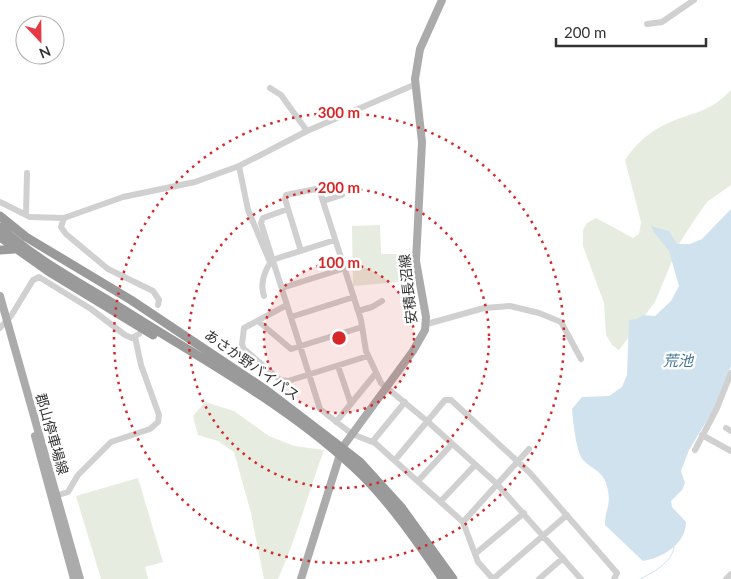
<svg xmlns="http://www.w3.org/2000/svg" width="731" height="579" font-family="Lato,'Noto Sans JP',sans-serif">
<rect width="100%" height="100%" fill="#fff"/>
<path fill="#e6ecdf" d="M731,90v95l-24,17 -12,17 -16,25 -24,58 -36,48 -7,-5 -6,-10 -2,-32 -21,-57v-16l4,-7 9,-5 37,20 6,-4 2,-12 -16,-62c9,-14 22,-26 37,-34 29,-15 44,-10 69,-36z
M380,225l1,29h20l-1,28 -47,4 -1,-60z
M205,402l29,9 35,25 25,10 30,4c-16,43 -27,87 -46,129h-14l-13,-66 -17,-61 -16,-11 -20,-6 -5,-19z
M138,478l25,84 -18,5 3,12h-47l-25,-83z"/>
<path fill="#cfe2ee" d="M731,209v157l-16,41 -26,43 -8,21 4,12 -3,7 -11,11 1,6 14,15c0,22 -24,36 -43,39l-38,-36c0,-18 8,-20 1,-42 -4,-12 -14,-14 -22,-22 -8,-7 -11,-41 -12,-52l10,-12 27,-1 13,-9 5,-12 2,-55 8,-1 6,-4 12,1 16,-15 8,-15 -10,-35 -16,-20 -2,-5 18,5 8,13h13l12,-5z"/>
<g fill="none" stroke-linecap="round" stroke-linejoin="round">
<path stroke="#cfe2ee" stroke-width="1" d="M640,579c13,-7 32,-16 34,-32"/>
<path stroke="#d0d0d0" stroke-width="6" d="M647,24l15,-2 32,-22
M270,88l11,7 26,36
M239,166l9,44 22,52
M323,201l19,-6
M0,202l30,15 34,1 59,-21 72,-15 44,-16 68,-35 109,-47
M288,209l-25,9 -2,5 59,186 32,25 23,9 88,79 15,40 15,17
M26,215l1,-42
M64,218l-3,9 5,7 42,35 45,22 6,9 -1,5
M301,251l-16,-52 1,-4 30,-6 4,3 41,128 5,31 15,32 46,38 70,63 84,95
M272,260l63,-20
M282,288l63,-20
M264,296c-4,-12 -1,-22 6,-33
M287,305l-43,23 -2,16 2,5 36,31 8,1 80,-25
M358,311l14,-4 10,-6
M291,317l63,-20
M258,321l33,28 71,-22
M427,324l57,-16 26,-2 29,7 22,9 20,37
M0,328l11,-12 22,-36 6,-3 52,32 34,26 7,3 7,-4
M338,366l13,38
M336,422l40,-49
M726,428l5,3
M702,435l29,16
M373,441l32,-39
M695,450l22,-42 14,-35
M395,460l50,-60h6l79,73 87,100 -3,6
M418,481l34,-37
M52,497l16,-5 10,-17 33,-33 39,-13 8,-7 1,-7 -18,-50 -6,-28
M441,501l34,-36
M463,522l66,-73
M475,554l49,-41
M493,579l74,-64
M539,579l24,-21
M726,579l5,-5"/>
<path stroke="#ababab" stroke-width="8" d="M0,296l80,283
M35,436l39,143
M301,579l41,-131 71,-97 12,-21 1,-13 -10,-56 6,-119 -7,-63 5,-30 22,-49"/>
<path stroke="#9a9a9a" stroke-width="9" d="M0,216l26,21 105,63 135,90 76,58 18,14 41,45 52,72
M0,227c39,36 88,60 132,88 78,49 163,95 230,160 31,31 56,68 81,104
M0,237l51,36 102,62
M0,250l15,-1"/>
</g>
<circle cx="339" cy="338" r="75" fill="#d62828" fill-opacity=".12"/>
<g fill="none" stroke="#d62828" stroke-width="2.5" stroke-dasharray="2.5 5">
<circle cx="339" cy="338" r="75"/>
<circle cx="339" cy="338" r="150"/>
<circle cx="339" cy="338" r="225"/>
</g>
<g text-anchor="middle" stroke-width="5" stroke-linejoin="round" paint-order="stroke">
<g font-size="14" fill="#333" stroke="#fff">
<text transform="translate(408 289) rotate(-96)" y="5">安積長沼線</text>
<text transform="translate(252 365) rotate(35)" y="5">あさか野バイパス</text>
<text transform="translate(52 434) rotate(74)" y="5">郡山停車場線</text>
</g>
<g font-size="15" font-style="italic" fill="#3f7597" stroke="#fff">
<text x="678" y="366">荒池</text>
</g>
</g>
<circle cx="339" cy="338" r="8" fill="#d62828" stroke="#fff" stroke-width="2.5"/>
<g font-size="15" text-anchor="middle" font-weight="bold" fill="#d62828" stroke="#fff" stroke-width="5" stroke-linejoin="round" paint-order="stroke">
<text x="339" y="118">300 m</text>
<text x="339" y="193">200 m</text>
<text x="339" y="268">100 m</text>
</g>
<g transform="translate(40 40) rotate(158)"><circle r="24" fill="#ffffff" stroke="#adadad"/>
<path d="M0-4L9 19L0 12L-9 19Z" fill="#e63946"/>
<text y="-8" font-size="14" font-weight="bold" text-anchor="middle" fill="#333333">N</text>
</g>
<path d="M556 38v8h150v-8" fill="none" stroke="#333333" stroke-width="2.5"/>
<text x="564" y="38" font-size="15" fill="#333333" stroke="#ffffff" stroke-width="4" paint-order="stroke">200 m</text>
</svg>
